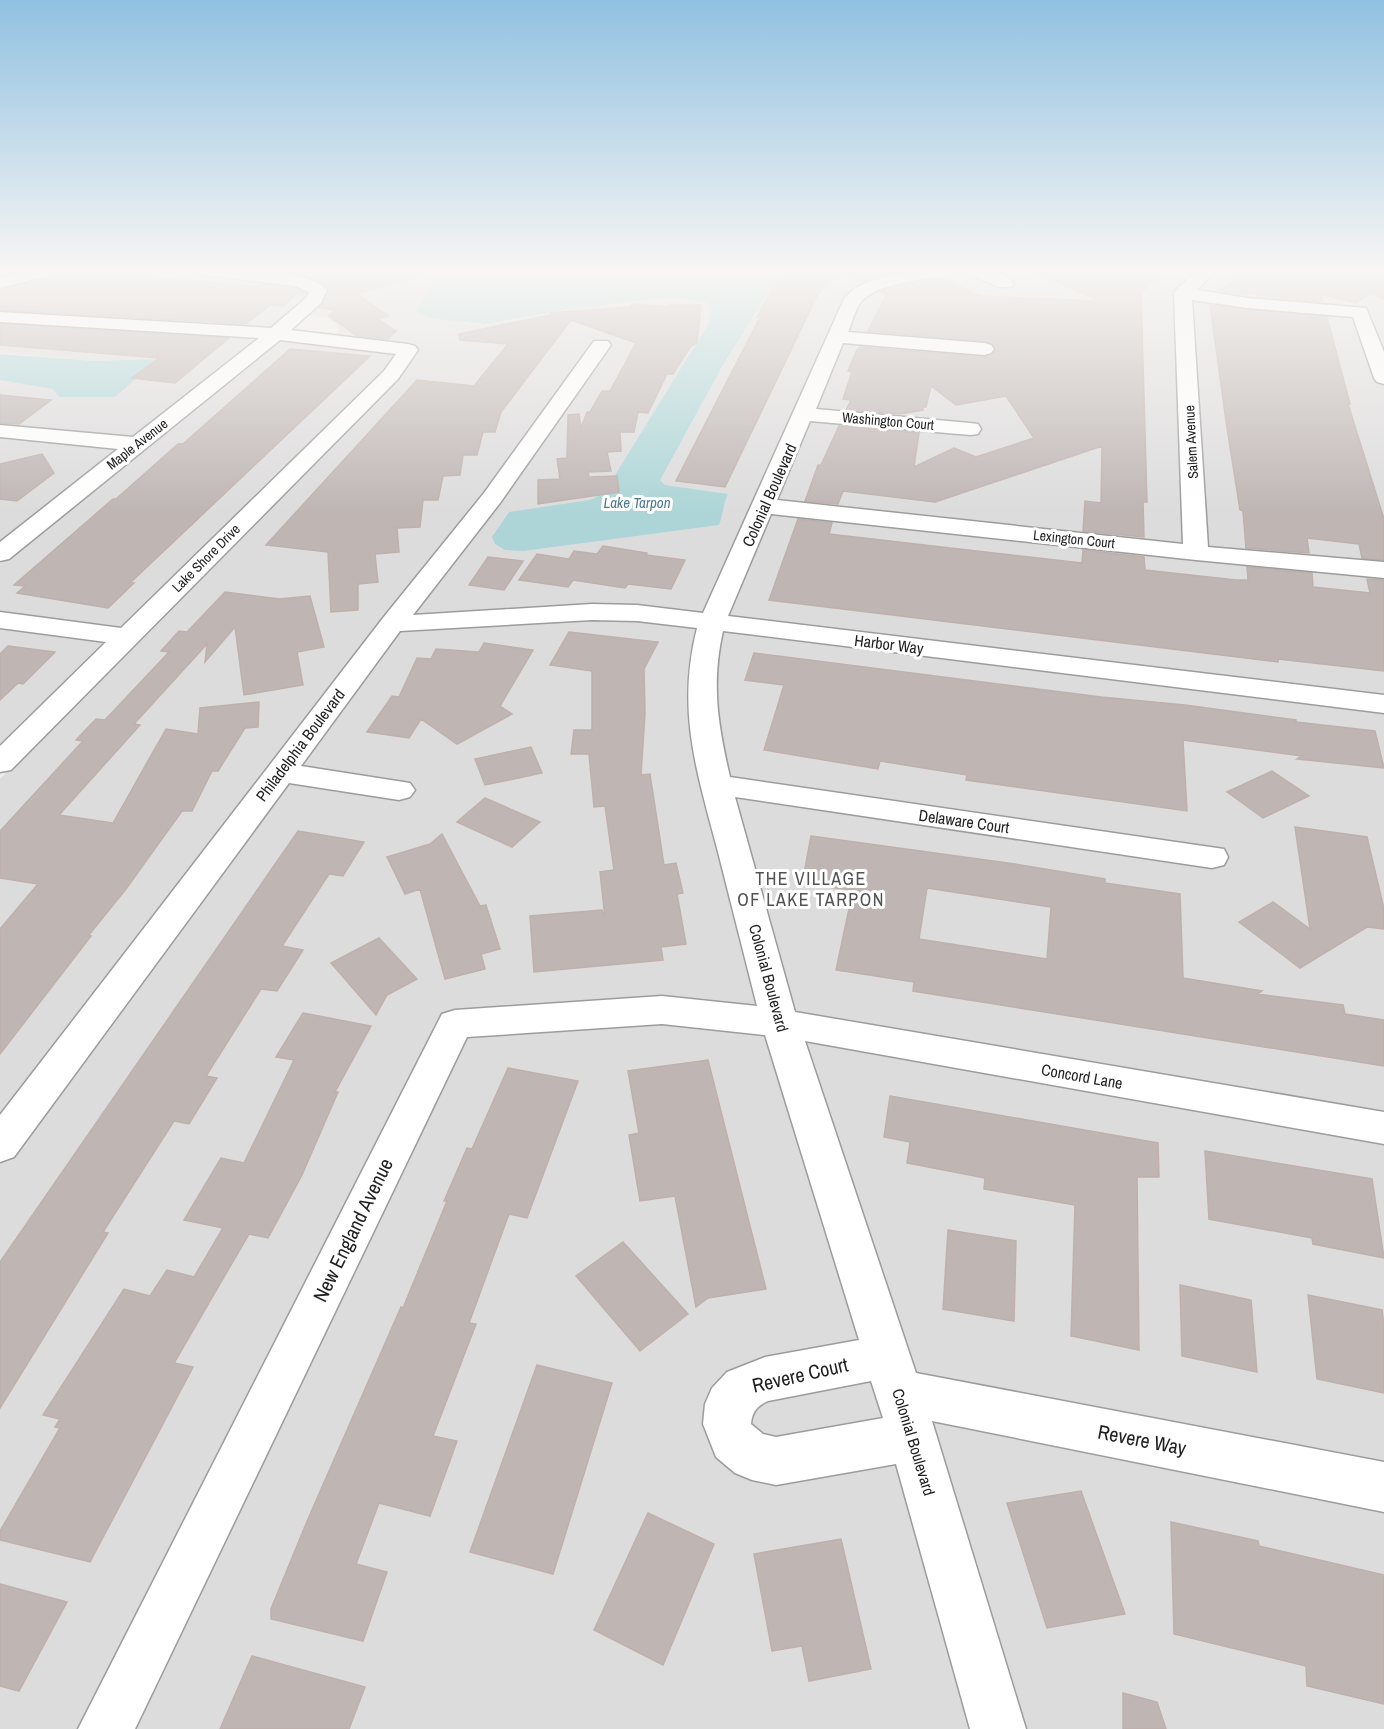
<svg xmlns="http://www.w3.org/2000/svg" width="1384" height="1729" font-family="'Archivo Narrow',sans-serif">
<rect width="100%" height="100%" fill="#efebe7"/>
<path fill="#dddcdd" d="M60,270h118l111,14 19,7 -2,8 -36,32 -270,-17v-28z
M231,270h205l-4,34 32,19 21,1 37,-6 33,-12 121,-10 37,7v13l-35,63 -75,118 -107,44 158,-57 71,-122 54,-87 15,-5h590v1459h-1384v-950l401,-403 19,-27 -85,-12 5,-8 -4,-6 -10,-5 -19,-3 16,-15 2,-11 -10,-6z
M0,320l263,17 -132,102 -131,-12v-47l115,17 43,-38 -63,2 -95,-8z
M280,339l117,13 -15,22 -262,255 -120,-16v-49z
M0,436l120,11 -120,97z
M0,627l107,15 -107,105z"/>
<path fill="#add5d7" d="M436,270h358l-17,9 -54,86 -63,115 5,5 63,9c-5,11 -5,20 -9,31l-196,26 -18,-1 -10,-6 -3,-7 17,-25 81,-12 14,-7 105,-170 2,-15 -4,-6 -34,-5 -93,10 -95,17 -57,-6 -12,-7 17,-26z
M0,354l95,7 64,-2 -44,38h-56l-6,-8 -53,-9z"/>
<path fill="#bfb6b4" stroke="#bfb0ab" stroke-width="1.5" fill-rule="evenodd" d="M60,270h40l15,7 5,-2 140,11v-2l34,4 12,5 -3,4 -5,-4 -15,13 -13,-1 -24,19 -246,-14v-20l56,-14z
M270,270h148l1,6 -62,18 32,22 -11,3 18,12 -8,8 -31,-3 -28,-20 6,-6 -16,-2 10,-19 -10,-8 -15,-5z
M791,270h118l-47,12 -20,-11 -24,23 -93,193 -49,-6 85,-166 -4,2 18,-33z
M1029,270h134l-22,23 6,209h-4l1,35 -61,-6 2,-30 16,2 1,-57 -167,56 -92,-11 -5,13 -33,-3 13,-36h3l18,-39 80,7 -5,34 40,-19 22,9 58,-19 -28,-42 -50,9 -25,-19 -5,21h-3v3l-23,4 -54,-4 5,-10 -8,-1 9,-27 -4,-1 9,-21 3,-3 124,10 8,-2 4,-5 -3,-6 -9,-3 -116,-10 18,-36 -6,-3 24,-7 41,-7 34,18 121,5z
M1246,270h138v29l-13,-6 -15,10 -36,-9 3,8 -104,-11z
M632,304l37,3v-2h32l-4,38 -6,3 -18,28h-6l-19,39 -10,-1 -4,20h-14l1,19 -14,1 4,19 -23,1 1,5 28,-1 2,16 -81,12v-24l22,-1 -3,-20 10,-1 1,-43 11,-1 2,14 6,-16h3l12,-21h8l26,-48 -65,-23 -70,92 -6,20h-12l-6,23h-14l-3,20 -17,1 -5,24h-15l-3,27 -23,1 2,24 -24,2 3,28 -20,2v26l-27,2 -3,-60 -62,-7 151,-165 57,6 34,-42 -48,-4 -1,-6 96,-20 -5,-1 81,-6z
M1210,305l117,12 23,87h-2l36,115v41l-22,-2 -3,-14 -52,-6 2,15 -63,-5 -3,-37 -3,-1 -13,-82z
M0,324l229,14 -54,45 -43,-5 27,-20 -159,-13z
M290,349l80,7 -240,227h4l-26,25 -91,-15 8,-7 -11,-1 99,-86h3l62,-55h5z
M0,395l51,5 -32,24 -19,-1z
M42,454l12,19 -37,28 -17,-2v-35z
M798,519l34,4 -3,11 253,29 1,-13 61,7 1,13 91,10h12l-1,-13 65,6 1,14 57,6 -3,-14 17,1v91l-106,-12v3l-509,-62z
M603,546l44,7 -1,2 39,5 -14,29 -43,-5 -3,4 -52,-8 -5,7 -49,-7 18,-26 32,5 5,-8 23,3z
M488,557l35,4 -19,29 -35,-5z
M225,592l54,7 31,-3 14,51 -27,5 6,33 -59,10 -9,-68 -30,35 2,-18 -73,80 6,1 -81,90 54,8 53,-94 32,5 2,-26 59,-6 -1,25 -13,1 -27,43h-6l-20,40h-10l-56,78 -38,47h3l-91,118v-125l38,-45 -38,-6v-47l83,-90 -7,-1 20,-21 9,1 64,-68 -8,-1 18,-20 8,1z
M569,632l89,10 -14,27 1,44 -4,62 9,-1 14,91 12,-2 7,30 -6,1 9,50 -25,3 2,13 -129,12 -4,-56 72,-6 3,8 -5,-46 14,-2 -9,-64 -11,1 -5,-53h-18l3,-24h18v-59l-42,-6z
M484,643l49,7 -33,56 12,8 -55,30 -36,-25 -12,19 -42,-6 25,-36 7,1 18,-39 14,1 5,-10 43,3z
M8,646l47,6 -32,32 -5,-1 -18,17v-46z
M754,653l347,44 84,8 111,15v2l79,9 9,37 -87,-9 5,-3 -119,-16 4,71 -221,-31 1,-5 -87,-14 -2,8 -114,-19 20,-65 -39,-5z
M531,747l11,26 -57,12 -10,-26z
M1272,771l37,25 -46,22 -36,-26z
M485,798l55,24 -28,25 -55,-25z
M1295,827l72,10 17,72v20l-17,-2 -67,41 -61,-46 34,-20 37,27z
M298,831l66,11 -21,34 -14,-2 -47,72 21,4 -26,41 -16,-2 -55,87 11,2 -28,46 -15,-3 -71,111 5,1 -108,175v-146z
M442,834l38,72 6,-1 14,44 -19,5 4,15 -40,10 -25,-90 -15,5 -18,-37 43,-13z
M811,836l204,28 90,15v4l75,11 3,84 79,13 -5,3 86,11 2,9 39,6v46l-471,-75 1,-9 -78,-12 17,-80 -51,-6zM927,888l124,19 -4,52 -128,-20z
M379,938l38,41 -30,16 -11,20 -45,-52z
M303,1013l68,13 -36,66h3l-36,83 -34,63 -19,-4 -75,129 19,4 -103,195 -90,-22v-9l60,-103 -5,-1 5,-8 -17,-4 81,-126 26,7 17,-26 27,7 29,-49 -39,-8 37,-62 23,5 50,-103 -18,-3z
M708,1060l58,229 -58,9 -12,9 -21,-111 -35,5 -11,-66 10,-2 -11,-62z
M508,1068l70,13 -51,137 -18,-4 -40,109 7,1 -43,112 24,5 -27,75 -51,-13 -23,61 31,8 -24,69 -92,-22v-10l37,-90 93,-212 2,1 44,-107h-3l23,-53 5,1z
M890,1096l268,47 1,34h-22l2,173 -68,-14 4,-131 -91,-16 1,-11 -78,-15 3,-21 -26,-5z
M1205,1151l167,28 12,79 -71,-14 -1,-6 -103,-19z
M948,1230l68,11 -2,80 -71,-12z
M623,1242l65,72 -48,37 -64,-75z
M1180,1285l71,15 6,72 -75,-16z
M1308,1295l74,15 2,16v67l-67,-14z
M537,1365l75,18 -59,191 -83,-22z
M1081,1491l44,123 -78,14 -40,-125z
M648,1513l66,31 -51,121 -69,-35z
M1171,1522l87,19 1,5 125,29v129l-77,-18 -1,-20 -132,-32z
M841,1539l30,130 -62,12 -7,-35 -30,5 -18,-97z
M0,1584l67,18 -48,89 -19,-5z
M252,1656l113,31 -16,42h-129z
M1123,1693l34,9 9,27h-43z"/>
<g fill="none" stroke-linecap="round" stroke-linejoin="round">
<g stroke="#9c9c9c" stroke-width="3">
<path id="street" d="M30,270h28l-3,4 -55,14v-10z
M195,270c26,-2 117,-1 132,20l-6,13 -30,27 117,14 7,2 3,4 -20,29 -387,391 -11,2v-26l106,-104 -106,-14v-16l121,16 263,-257 12,-17 -116,-14 -271,219 -9,2v-19l118,-93 -118,-12v-12l133,12 126,-99 -259,-16v-10l271,16 36,-31 2,-5 -14,-6 -91,-11 -6,-1z
M922,270h38l-3,4 -6,1c-22,4 -75,8 -90,27 -6,7 -9,21 -13,30l136,11 7,2 3,4 -3,4 -7,2 -141,-12 -27,66 154,14 8,1 3,5 -3,5 -8,1 -160,-14 -33,79 406,44 -9,-251 3,-4 21,-19h18l-19,20 51,8 118,10 18,44v32l-7,-2 -3,-4 -21,-61 -105,-9 -56,-8 16,247 176,15v16l-188,-18 -425,-46 -43,102 656,79v18l-661,-82c-12,53 -5,94 7,146l494,72 4,8 -4,8 -12,3 -477,-71 60,215 589,100v32l-579,-103 111,332 468,89v50l-452,-91 94,308h-56l-74,-265 -120,21 -24,-5 -17,-7 -19,-16 -13,-33 2,-20 7,-16 15,-16 38,-15 94,-17 -94,-305 -103,-11 -195,13 -332,692h-57l364,-715 13,-4 207,-14 95,10c-13,-51 -26,-103 -39,-154 -21,-80 -42,-141 -21,-224l-60,-7 -45,-1 -192,11 -99,135 109,17 5,7 -5,7 -11,3 -110,-17 -275,374 -14,5v-47l383,-497 101,-125 110,-152h14l3,4 -111,158 -87,112 179,-11 45,1 66,8 141,-314c15,-21 54,-25 78,-29zM871,1381l12,37 -107,19 -13,-3 -12,-10c1,-12 6,-18 17,-23z
M966,270c16,-1 37,0 48,13l-3,4h-12l-30,-13z"/>
</g>
<use href="#street" fill="#fff" fill-rule="evenodd"/>
</g>
<linearGradient id="sky" x2="0" y2="1"><stop stop-color="#90c1e1"/><stop offset="0.53" stop-color="#f8f6f4"/><stop offset="1" stop-color="#f8f6f4" stop-opacity="0"/></linearGradient>
<rect width="1384" height="512" fill="url(#sky)"/>
<g text-anchor="middle" stroke-width="6" stroke-linejoin="round" paint-order="stroke">
<g font-size="14" fill="#1f1f1f" stroke="#fff">
<text transform="translate(888 421) rotate(5)" y="5">Washington Court</text>
<text transform="translate(1191 442) rotate(-93)" y="5">Salem Avenue</text>
<text transform="translate(137 444) rotate(-38)" y="5">Maple Avenue</text>
<text transform="translate(1074 539) rotate(6)" y="5">Lexington Court</text>
<text transform="translate(206 558) rotate(-45)" y="5">Lake Shore Drive</text>
</g>
<g font-size="15" font-style="italic" fill="#4c798d" stroke="#fff">
<text x="637" y="508">Lake Tarpon</text>
</g>
<g font-size="16" fill="#1f1f1f" stroke="#fff">
<text transform="translate(769 495) rotate(-66)" y="6">Colonial Boulevard</text>
<text transform="translate(889 644) rotate(7)" y="6">Harbor Way</text>
<text transform="translate(300 745) rotate(-53)" y="6">Philadelphia Boulevard</text>
<text transform="translate(964 821) rotate(8)" y="6">Delaware Court</text>
<text transform="translate(769 978) rotate(75)" y="6">Colonial Boulevard</text>
<text transform="translate(1082 1076) rotate(10)" y="6">Concord Lane</text>
<text transform="translate(914 1442) rotate(73)" y="6">Colonial Boulevard</text>
</g>
<g font-size="18" letter-spacing="1.5" fill="#525252" stroke="#fff">
<text x="811" y="885">THE VILLAGE<tspan x="811" dy="21">OF LAKE TARPON</tspan></text>
</g>
<g font-size="20" fill="#1f1f1f" stroke="#fff">
<text transform="translate(353 1230) rotate(-64)" y="7">New England Avenue</text>
<text transform="translate(800 1375) rotate(-13)" y="7">Revere Court</text>
<text transform="translate(1142 1440) rotate(11)" y="7">Revere Way</text>
</g>
</g>
</svg>
